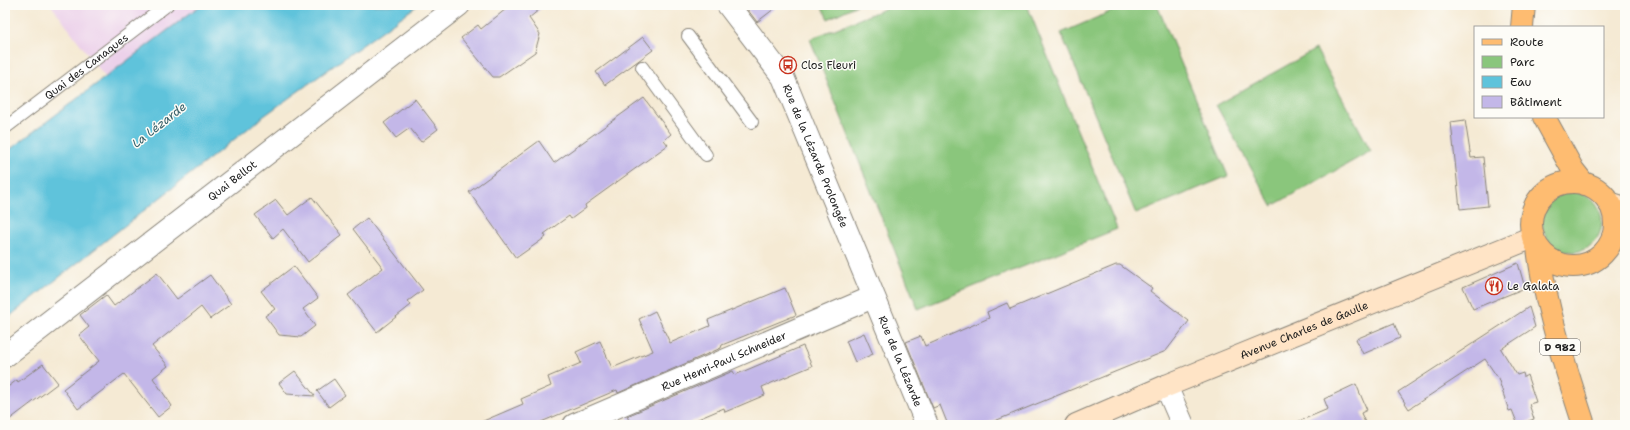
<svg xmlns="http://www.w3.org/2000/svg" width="1630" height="430" font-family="'Shantell Sans',sans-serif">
<rect width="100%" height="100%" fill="#fdfcf7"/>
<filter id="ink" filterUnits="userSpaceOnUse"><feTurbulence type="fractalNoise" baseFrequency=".025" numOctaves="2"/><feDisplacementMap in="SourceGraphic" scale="8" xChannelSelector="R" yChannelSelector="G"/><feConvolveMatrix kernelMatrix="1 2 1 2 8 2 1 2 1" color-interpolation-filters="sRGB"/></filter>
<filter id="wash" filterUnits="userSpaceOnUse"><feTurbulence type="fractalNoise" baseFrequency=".012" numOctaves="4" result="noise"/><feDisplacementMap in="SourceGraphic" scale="16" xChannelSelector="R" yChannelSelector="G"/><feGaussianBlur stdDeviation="0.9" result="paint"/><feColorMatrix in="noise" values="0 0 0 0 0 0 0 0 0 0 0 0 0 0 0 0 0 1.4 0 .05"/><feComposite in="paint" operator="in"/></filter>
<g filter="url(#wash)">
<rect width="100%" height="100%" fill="#f5ead4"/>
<path fill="#ecd1ea" d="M51,5h150l-96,72z"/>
<path fill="#8ac67c" stroke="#53714c" d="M821,5h36l-29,14z
M894,5h133l90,224 -199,80 -108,-270z
M1126,5h31l71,171 -92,38 -75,-181z
M1316,49l55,102 -99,55 -56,-101z
M1542 222a30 30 0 1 1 60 0a30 30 0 1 1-60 0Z"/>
<path fill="#5ec3db" stroke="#3d707c" d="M201,5h217l-154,111 -259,204v-167z"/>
<g id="blocks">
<path fill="#c3b7e8" d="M511,5h34l-16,13 11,16 -5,18 -36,25h-6l-32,-39 17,-13 3,4z
M744,5h35l-22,17z
M643,37l10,13 -48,35 -9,-13z
M644,98l27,36 -7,6 4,5 -83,60 1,3 -15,11 -2,-3 -25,18 2,3 -30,21 -47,-66 70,-51 15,22z
M415,99l23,30 -17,13 -11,-14 -14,10 -12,-15z
M1465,120l6,38 12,-1 5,49 -28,3 -9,-87z
M312,197l30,38 -34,27 -25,-33 -10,9 -18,-23 21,-15 12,15z
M367,218l56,72 -15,11 3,4 -34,27 -29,-37 35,-27 -30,-39z
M1518,263l7,25 -52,21 -10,-22z
M1116,265h4l32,23 -2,3 39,30 -23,30 -181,74h-37l-8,-20 -7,3 -27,-66 15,-6 4,10 64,-28 -2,-6 20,-9 3,6z
M294,266l24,32 -15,11 12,17 -14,11 -22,-2 -14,-19 10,-7 -14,-18z
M157,273l20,26 33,-24 21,29 -21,15 -9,-12 -49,39 16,20 -15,12 19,28 -14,11 -34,-43 -46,35 -15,-20 36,-28 -20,-26 10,-8 -9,-12 26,-20 8,11z
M785,288l11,27 -74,30 -1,3 -103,45 -1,-3 -83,35h-60l49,-21 -2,-5 30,-13 -3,-9 33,-14 -5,-11 24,-11 12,27 41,-17 -14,-32 16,-8 15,32 40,-17 -2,-6z
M1529,307l6,20 -34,22 16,26 6,-2 1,4 3,-2 9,27 -7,2 5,15 -16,6 -6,-15 -3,1 -11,-33 -13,-19 -76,50 -11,-17z
M1394,323l6,15 -37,16 -7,-15z
M864,333l9,21 -18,8 -9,-21z
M803,346l9,20 -50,21 3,8 -40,17 -1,-4 -40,17h-53l-4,-9 106,-45 2,4z
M43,364l15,19 -53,40v-34l12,-9 1,2z
M295,371l20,25 -28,-2 -8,-11z
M334,379l11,16 -16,12 -12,-16z
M1356,384l11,26 -6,3 5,12h-76l38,-16 -4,-10z"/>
</g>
</g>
<g filter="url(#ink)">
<use href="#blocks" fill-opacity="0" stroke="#888378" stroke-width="1"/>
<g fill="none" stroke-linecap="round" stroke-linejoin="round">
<g stroke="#888378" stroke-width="14">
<g id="lane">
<path d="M688,36l64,86"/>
<path d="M642,67l64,88"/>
<path id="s1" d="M5,128l162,-123"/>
</g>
</g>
<g stroke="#888378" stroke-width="24">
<g id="street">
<path id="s2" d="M728,5l55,72 144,348"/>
<path id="s3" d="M5,356l454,-351"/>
<path d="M1166,386l17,39"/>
<path id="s4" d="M574,425l299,-128"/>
</g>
</g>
<g stroke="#888378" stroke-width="24">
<g id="secondary">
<path d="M1609,203l16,5"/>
<path d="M1613,237l12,-10"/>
<path id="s5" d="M1076,425l90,-39 367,-149"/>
</g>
</g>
<g stroke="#888378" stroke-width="24">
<path id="primary" d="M1522,27l2,-22
M1544,117l29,53 11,14
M1531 224a42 42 0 1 1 84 0a42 42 0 1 1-84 0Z
M1538,248c7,58 28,121 46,177"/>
</g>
<use href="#lane" stroke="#fff" stroke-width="12"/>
<use href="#street" stroke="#fff" stroke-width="22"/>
<use href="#secondary" stroke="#ffe4c6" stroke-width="22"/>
<use href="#primary" stroke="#febc71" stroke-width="22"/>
</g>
</g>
<defs>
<g id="bus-ring" transform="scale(0.9)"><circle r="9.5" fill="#fdfcf7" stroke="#c8321e" stroke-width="1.5"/><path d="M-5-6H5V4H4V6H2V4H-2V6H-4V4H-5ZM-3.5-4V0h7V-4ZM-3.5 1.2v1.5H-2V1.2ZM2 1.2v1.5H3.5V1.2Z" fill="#c8321e"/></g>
<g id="restaurant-ring" transform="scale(0.9)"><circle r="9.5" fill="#fdfcf7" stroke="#c8321e" stroke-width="1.5"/><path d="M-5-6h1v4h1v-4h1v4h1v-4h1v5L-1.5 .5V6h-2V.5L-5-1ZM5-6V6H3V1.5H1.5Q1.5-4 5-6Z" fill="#c8321e"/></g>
</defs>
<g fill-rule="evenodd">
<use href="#bus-ring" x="788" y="65"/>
<use href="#restaurant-ring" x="1494" y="286"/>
</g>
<g text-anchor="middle" stroke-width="3" stroke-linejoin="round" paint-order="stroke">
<rect fill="#fdfcf7" stroke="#605f5e" stroke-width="1" x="1540" y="339" width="40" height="16" rx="3"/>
<g font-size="10" font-weight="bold" fill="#1c1c1c">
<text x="1560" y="351">D 982</text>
</g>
<g font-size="11" fill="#1c1c1c" stroke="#fdfcf7" text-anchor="start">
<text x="801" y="69">Clos Fleuri</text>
<text x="1507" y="290">Le Galata</text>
</g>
<g font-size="11" fill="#1c1c1c" stroke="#fdfcf7">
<text dy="4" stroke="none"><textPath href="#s1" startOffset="102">Quai des Canaques</textPath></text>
<text dy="4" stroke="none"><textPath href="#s2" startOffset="176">Rue de la Lézarde Prolongée</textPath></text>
<text dy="4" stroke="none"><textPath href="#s3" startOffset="287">Quai Bellot</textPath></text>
<text dy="4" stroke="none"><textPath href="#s5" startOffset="247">Avenue Charles de Gaulle</textPath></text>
<text dy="4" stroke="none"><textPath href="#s4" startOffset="163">Rue Henri-Paul Schneider</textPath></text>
<text dy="4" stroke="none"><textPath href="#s2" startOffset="398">Rue de la Lézarde</textPath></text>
</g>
<g font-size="12" font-style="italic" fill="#365f68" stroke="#fdfcf7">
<text transform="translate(159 125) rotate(-38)" y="4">La Lézarde</text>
</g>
</g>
<rect width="1630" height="430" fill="none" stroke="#fdfcf7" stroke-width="20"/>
<rect x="1474" y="26" width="130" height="92" fill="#fdfcf7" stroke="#a3a29f"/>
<rect x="1482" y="39" width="20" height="6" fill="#febc71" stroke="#a3a29f"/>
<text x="1510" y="46" font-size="12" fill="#1c1c1c">Route</text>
<rect x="1482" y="56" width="20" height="12" fill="#8ac67c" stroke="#a3a29f"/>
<text x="1510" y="66" font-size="12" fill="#1c1c1c">Parc</text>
<rect x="1482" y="76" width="20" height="12" fill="#5ec3db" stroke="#a3a29f"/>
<text x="1510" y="86" font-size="12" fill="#1c1c1c">Eau</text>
<rect x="1482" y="96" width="20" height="12" fill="#c3b7e8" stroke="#a3a29f"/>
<text x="1510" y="106" font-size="12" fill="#1c1c1c">Bâtiment</text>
</svg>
